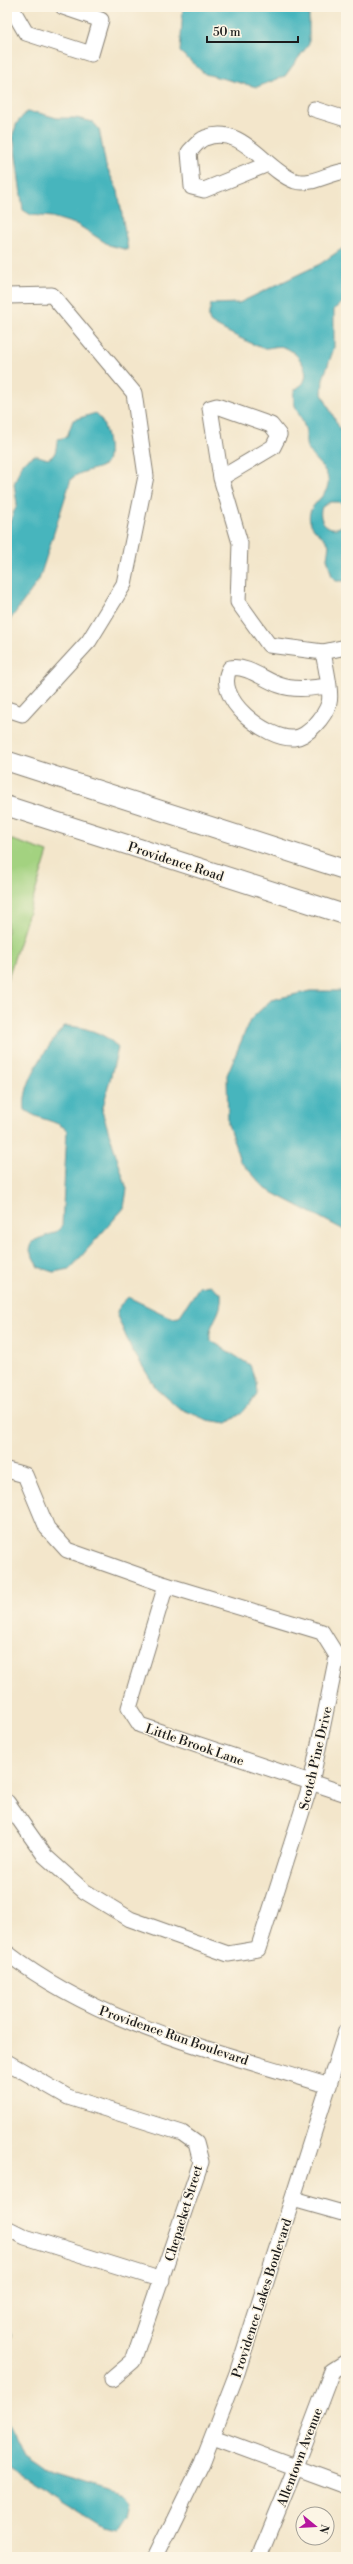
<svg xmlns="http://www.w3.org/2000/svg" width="353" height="2564" font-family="'Libre Bodoni',serif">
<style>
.green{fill:#a3d280;stroke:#60774e}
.water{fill:#46b5bd;stroke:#31686c}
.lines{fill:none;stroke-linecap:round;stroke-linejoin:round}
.minor-casing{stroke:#888174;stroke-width:17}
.major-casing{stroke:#888174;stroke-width:21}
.minor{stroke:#fff;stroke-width:15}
.major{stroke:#fff;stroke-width:19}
.labels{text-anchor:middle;stroke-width:3;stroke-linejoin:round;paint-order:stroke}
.street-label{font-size:13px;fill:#1c1c1c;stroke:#fcf5e5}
</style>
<rect width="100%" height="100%" fill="#fcf5e5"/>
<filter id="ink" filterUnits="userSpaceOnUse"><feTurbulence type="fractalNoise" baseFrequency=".025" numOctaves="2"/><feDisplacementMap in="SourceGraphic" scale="8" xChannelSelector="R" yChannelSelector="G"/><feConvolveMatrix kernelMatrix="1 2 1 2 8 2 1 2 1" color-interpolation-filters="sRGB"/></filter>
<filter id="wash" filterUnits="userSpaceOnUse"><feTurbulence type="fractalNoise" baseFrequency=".012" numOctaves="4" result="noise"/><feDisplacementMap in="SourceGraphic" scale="16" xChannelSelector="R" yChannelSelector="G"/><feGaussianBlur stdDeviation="0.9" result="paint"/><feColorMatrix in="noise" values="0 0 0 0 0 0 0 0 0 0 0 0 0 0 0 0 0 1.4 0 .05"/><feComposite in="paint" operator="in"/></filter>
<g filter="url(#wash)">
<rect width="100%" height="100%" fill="#f3e6cb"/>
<polygon class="green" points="7,838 48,852 7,981"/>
<g class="water">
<polygon points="183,7 309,7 309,44 285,76 257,87 205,74 180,52"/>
<polygon points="26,112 39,113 57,118 76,118 93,122 99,129 106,166 118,191 128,250 109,245 78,225 52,217 31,215 23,210 13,134 17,123"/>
<path d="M346,246V300L334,309V348L323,379L322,394L346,441V509L339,502H330L322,507C315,524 336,537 346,521V581H336L332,577L327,558L329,545C325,536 315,533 311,524C302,504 332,498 328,478C325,466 315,462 309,451C303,443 308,436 305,428C301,415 291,406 294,391C296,388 301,386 303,383C312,371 296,350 283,347C277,345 269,349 262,348C256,346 212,325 210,322C207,316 210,310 211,304L239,303L320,264Z"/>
<path d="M96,413C106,421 111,450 107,462C102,471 83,468 71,479L39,580L7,624V529L17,504L14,484L22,463L35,455L48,459C58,454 55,448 58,439L67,437L73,420Z"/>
<polygon points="310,991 346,991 346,1231 266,1189 240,1161 228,1124 227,1075 250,1020 271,1000"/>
<path d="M64,1026C82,1026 107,1033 118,1048L102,1111L127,1189L124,1208L70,1269L53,1272L38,1267L30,1251L32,1242C41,1236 56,1235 62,1226L67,1130C55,1119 40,1121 25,1110C21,1082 48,1047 64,1026Z"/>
<path d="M210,1285L221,1293C224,1315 207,1323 210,1340L250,1365L256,1382L257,1395L242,1413L227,1423L207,1420L179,1408L156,1388L131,1348L117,1316L120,1305L128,1297L172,1318L179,1317L199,1287Z"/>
<polygon points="7,2327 12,2335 7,2360"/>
<polygon points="7,2422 24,2456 43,2469 124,2494 130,2502 127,2515 117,2530 103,2527 7,2467"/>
</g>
</g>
<g filter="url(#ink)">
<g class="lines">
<g class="minor-casing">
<g id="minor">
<polyline points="11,7 26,33 91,54 101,20 63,7"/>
<polyline points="314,109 346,119"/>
<path d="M268,164L204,190L192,187L189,152C193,148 199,140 205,138C242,123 265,170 295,181C311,186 330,172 346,171"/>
<polyline points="7,296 52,295 134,393 146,476 124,584 89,641 22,714 7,709"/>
<polyline points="221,478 273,447 279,435 271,425 217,406 210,408 221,478 240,543 238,602 269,645 323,652 346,647"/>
<path d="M323,652C325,664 332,693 329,703C325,716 308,737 294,738C267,740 212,698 230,668C247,665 263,679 279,685C295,691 311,688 328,686"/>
<polyline points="7,1470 25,1475 47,1528 67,1550 166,1585 322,1632 337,1656 311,1783 258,1949 228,1954 130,1919 84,1891 45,1856 7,1802"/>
<polyline points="166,1585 129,1708 140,1725 346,1794"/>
<path d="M7,1953C101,2026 218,2051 329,2086"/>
<polyline points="7,2062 68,2097 182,2133 196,2143 201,2162 133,2361 112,2379"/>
<polyline points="293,2199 346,2214"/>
<polyline points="7,2228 25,2237 162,2280"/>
<polyline points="213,2437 346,2486"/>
<polyline points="156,2557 202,2463 237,2373 346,2031"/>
<polyline points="259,2557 295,2469 332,2371 346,2362"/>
</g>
</g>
<g class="major-casing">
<g id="major">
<polyline points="7,761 346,870"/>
<polyline points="7,806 346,915"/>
</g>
</g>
<use href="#minor" class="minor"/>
<use href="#major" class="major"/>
</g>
</g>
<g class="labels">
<g class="street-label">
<text transform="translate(176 861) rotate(18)" y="5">Providence Road</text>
<text transform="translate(195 1744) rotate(19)" y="5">Little Brook Lane</text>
<text transform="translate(315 1758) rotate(-77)" y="5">Scotch Pine Drive</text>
<text transform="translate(174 2035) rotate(19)" y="5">Providence Run Boulevard</text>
<text transform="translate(183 2213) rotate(-73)" y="5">Chepacket Street</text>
<text transform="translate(261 2298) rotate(-72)" y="5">Providence Lakes Boulevard</text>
<text transform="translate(299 2457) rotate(-69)" y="5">Allentown Avenue</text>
</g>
</g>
<rect width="353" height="2564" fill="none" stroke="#fcf5e5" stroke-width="24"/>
<g transform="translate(315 2526) rotate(108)"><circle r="19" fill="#fcf5e5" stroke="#a29e95"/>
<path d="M0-3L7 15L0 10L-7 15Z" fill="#b5179e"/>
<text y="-6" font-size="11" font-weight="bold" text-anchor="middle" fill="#1c1c1c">N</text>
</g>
<path d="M207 36v6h91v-6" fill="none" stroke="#1c1c1c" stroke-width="2"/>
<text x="213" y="36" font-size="12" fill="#1c1c1c" stroke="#fcf5e5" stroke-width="3" paint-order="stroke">50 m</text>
</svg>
